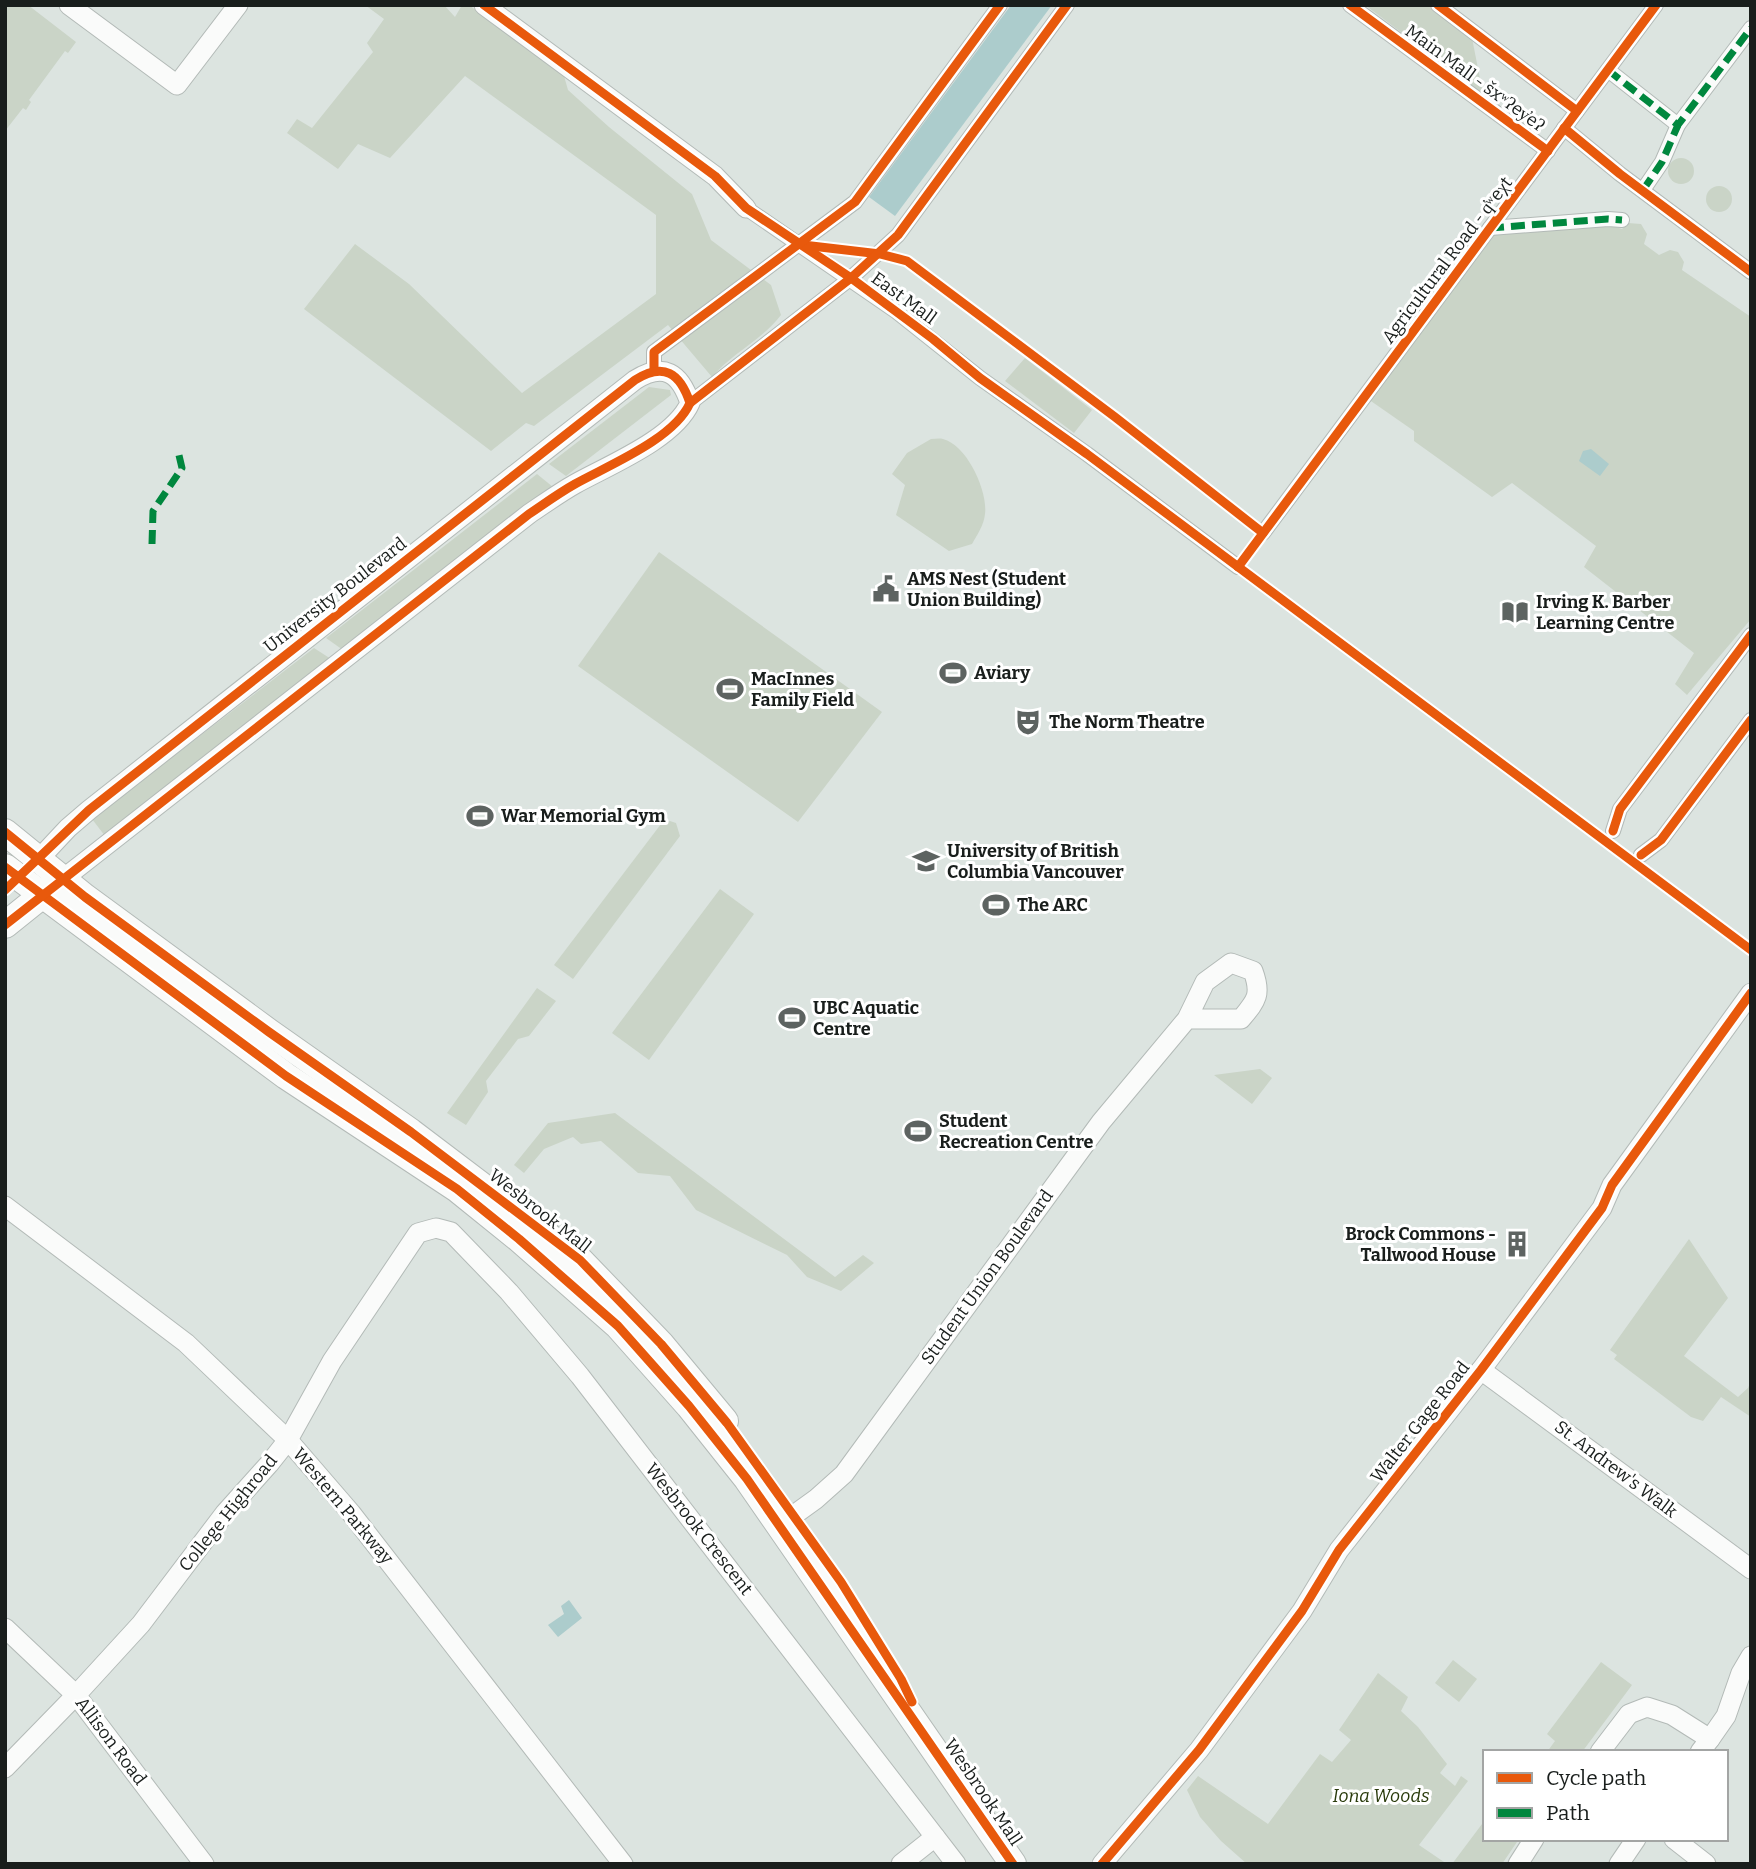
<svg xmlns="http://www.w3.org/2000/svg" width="1756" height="1869" font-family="Bitter,serif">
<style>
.green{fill:#cad4c7}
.water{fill:#accccc}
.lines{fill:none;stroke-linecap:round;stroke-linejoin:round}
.pedestrian-casing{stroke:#b3bab7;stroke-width:16}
.minor-casing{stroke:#b3bab7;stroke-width:21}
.secondary-casing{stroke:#b3bab7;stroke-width:28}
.pedestrian{stroke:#fafbfa;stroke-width:14}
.minor{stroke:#fafbfa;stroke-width:19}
.secondary{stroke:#fafbfa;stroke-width:26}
.quiet{stroke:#00873e;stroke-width:7;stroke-dasharray:14 7;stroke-linecap:butt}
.cycleway-casing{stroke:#fff;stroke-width:13}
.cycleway{stroke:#e8590c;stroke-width:9}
.labels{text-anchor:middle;stroke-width:6;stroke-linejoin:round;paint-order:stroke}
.street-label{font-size:18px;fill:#191e1c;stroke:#fff}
.poi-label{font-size:18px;font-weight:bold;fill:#191e1c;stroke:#fff;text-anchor:start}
.park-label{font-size:18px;font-style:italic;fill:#283a0a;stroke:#fff}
</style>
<rect width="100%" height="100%" fill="#dce4e0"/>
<g class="green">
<polygon points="5,5 28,5 76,42 68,53 65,51 29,100 31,102 26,110 23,108 5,131"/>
<path d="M365,5H444L455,17L462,5H469L564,76L568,90L609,127L692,194L711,240L771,285L781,315C762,340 732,353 712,377L668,325L534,426L526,423L491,451L304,309L355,244L409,284L522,393L656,294V215L465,76L390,158L358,144L338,169L287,133L297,119L312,128L373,52L367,43L384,19Z"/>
<polygon points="1365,5 1427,5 1472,38 1483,94"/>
<circle cx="1681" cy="171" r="13"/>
<circle cx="1719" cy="199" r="13"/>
<polygon points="1601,222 1622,229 1628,223 1641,224 1647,234 1644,244 1659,255 1670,250 1678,252 1684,262 1682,270 1751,317 1751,619 1687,695 1675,684 1694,653 1584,567 1596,546 1512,483 1492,497 1414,441 1414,431 1368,399 1493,233"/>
<polygon points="1025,358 1092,410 1074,433 1005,381"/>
<polygon points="649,387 670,390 671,395 566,476 549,464"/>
<path d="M931,439C935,439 939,438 943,439C967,445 988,491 985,514C984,525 977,535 972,544L949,551L896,515L905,485L892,474L907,453Z"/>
<polygon points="537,474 553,487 343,650 326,638"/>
<polygon points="659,552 882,712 798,822 578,666"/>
<polygon points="314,648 331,659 105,836 92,819"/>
<polygon points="670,821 676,823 680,836 573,979 554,965 661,824"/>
<polygon points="720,889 754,914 649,1060 612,1033"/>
<polygon points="537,988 556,1001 529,1036 518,1039 486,1081 488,1092 466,1125 447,1113"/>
<polygon points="1260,1069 1272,1078 1252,1104 1214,1075"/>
<polygon points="615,1113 835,1277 863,1255 874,1263 841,1291 807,1277 787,1255 696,1210 670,1176 638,1173 601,1141 581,1144 573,1137 544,1149 524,1173 514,1165 548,1123"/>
<polygon points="1689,1239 1728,1298 1684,1356 1738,1397 1748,1388 1751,1381 1751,1417 1721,1397 1703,1421 1691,1417 1614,1359 1617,1355 1610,1350"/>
<polygon points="1453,1660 1477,1679 1459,1702 1435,1683"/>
<polygon points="1601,1662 1632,1685 1582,1752 1547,1752 1555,1741 1547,1734"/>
<polygon points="1378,1673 1408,1697 1401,1711 1418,1727 1447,1764 1440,1773 1455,1786 1461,1776 1468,1781 1419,1845 1447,1864 1247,1864 1221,1841 1200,1817 1187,1790 1198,1776 1268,1824 1320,1754 1332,1762 1351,1740 1339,1730"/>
<polygon points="1485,1820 1485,1839 1519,1839 1502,1864 1452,1864"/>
</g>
<g class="water">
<polygon points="1011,5 1052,5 895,216 869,197"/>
<polygon points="1591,449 1609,464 1600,476 1579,461 1583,451"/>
<polygon points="569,1600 582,1618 558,1637 548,1625 564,1614 561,1606"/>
</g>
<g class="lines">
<g class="pedestrian-casing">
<g id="pedestrian">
<polyline points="1350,5 1548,151"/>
<polyline points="1438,5 1577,111"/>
<polyline points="1608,70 1678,125 1751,28"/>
<polyline points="1564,128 1620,174 1751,272"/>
<polyline points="1643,190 1662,162 1678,125"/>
<polyline points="746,208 897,312 980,378 1087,454 1238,567"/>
<polyline points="1490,228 1608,219 1622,220"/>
<polyline points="654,371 654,352 855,202 1000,5"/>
<polyline points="690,403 851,278 898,235 1067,5"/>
<polyline points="1263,533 1656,5"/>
<polyline points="1613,831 1620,809 1751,635"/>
<polyline points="1641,855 1661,840 1751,720"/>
</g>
</g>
<g class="minor-casing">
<g id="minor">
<polyline points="69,5 177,85 238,5"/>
<polyline points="484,5 715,176 746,208"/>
<path d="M39,859L68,828L89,810L635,380C664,362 680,373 690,403C674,439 609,465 575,484C559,493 544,504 529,514L63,879"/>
<polyline points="5,1206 186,1343 288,1440 351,1513 623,1864"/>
<polyline points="1481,1370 1751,1569"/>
<path d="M780,1525L816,1499L844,1474L1101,1122L1187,1019L1205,982L1231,963L1253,971C1262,995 1256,1001 1241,1019H1187"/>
<polyline points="5,1628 76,1695 204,1864"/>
<polyline points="1710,1739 1726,1716 1741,1673 1751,1656"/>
<polyline points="1600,1752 1629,1714 1647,1707 1672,1715 1710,1739 1700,1752"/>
<polyline points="5,1768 76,1695 141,1624 225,1513 269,1464 288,1440 332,1361 418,1233 436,1228 451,1232 509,1292 580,1376 956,1864"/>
<polyline points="1674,1839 1706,1864"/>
<polyline points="901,1864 935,1837"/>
<polyline points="1102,1864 1199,1750 1302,1611 1339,1550 1481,1370 1602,1208 1612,1185 1751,993"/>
<polyline points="1518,1864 1534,1839"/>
<polyline points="1619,1864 1636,1839"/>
</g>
</g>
<g class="secondary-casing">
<g id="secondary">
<polyline points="5,832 85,897 269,1032 411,1132 580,1260 661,1344 725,1421"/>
<polyline points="5,867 286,1076 457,1189 519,1239 618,1326 689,1406 747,1479 1013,1864"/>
<polyline points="5,925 56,884"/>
</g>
</g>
<use href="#pedestrian" class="pedestrian"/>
<use href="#minor" class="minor"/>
<use href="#secondary" class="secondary"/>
<g class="quiet">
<polyline points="1608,70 1678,125 1751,28"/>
<polyline points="1643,190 1662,162 1678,125"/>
<polyline points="1490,228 1608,219 1622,220"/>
<polyline points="152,544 153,511 182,468 178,451"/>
</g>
<g class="cycleway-casing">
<g id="cycleway">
<polyline points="484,5 715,176 746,208 851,278 933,339 980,378 1087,454 1751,950"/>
<polyline points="1350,5 1548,151"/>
<polyline points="1438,5 1577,111"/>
<polyline points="1564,128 1620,174 1751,272"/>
<polyline points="803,245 880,254 907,261 1115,417 1263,533"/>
<polyline points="654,371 654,352 855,202 1000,5"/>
<polyline points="690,403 851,278 898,235 1067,5"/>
<polyline points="1238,567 1656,5"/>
<polyline points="1613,831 1620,809 1751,635"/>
<polyline points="5,832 85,897 269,1032 411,1132 580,1260 661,1344 727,1423 841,1582 901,1679 912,1702"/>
<polyline points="1641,855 1661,840 1751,720"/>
<polyline points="5,867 286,1076 457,1189 519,1239 618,1326 689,1406 747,1479 1013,1864"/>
<path d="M5,890L89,810L635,380C664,362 680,373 690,403C674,439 609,465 575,484C559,493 544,504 529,514L5,925"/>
<polyline points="1102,1864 1199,1750 1302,1611 1339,1550 1481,1370 1602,1208 1612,1185 1751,993"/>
</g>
</g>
<use href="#cycleway" class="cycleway"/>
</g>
<defs>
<g id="civic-bare" transform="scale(2.1)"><path d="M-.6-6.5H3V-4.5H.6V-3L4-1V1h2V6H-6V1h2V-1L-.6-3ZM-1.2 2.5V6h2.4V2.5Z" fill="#5d6361" stroke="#fff" stroke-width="2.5" paint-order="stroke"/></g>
<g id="library-bare" transform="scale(2.1)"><path d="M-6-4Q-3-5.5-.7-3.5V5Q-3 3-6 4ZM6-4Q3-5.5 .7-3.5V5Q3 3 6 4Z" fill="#5d6361" stroke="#fff" stroke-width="2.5" paint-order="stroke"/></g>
<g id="stadium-bare" transform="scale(2.1)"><path d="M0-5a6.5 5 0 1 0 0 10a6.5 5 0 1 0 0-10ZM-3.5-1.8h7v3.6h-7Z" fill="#5d6361" stroke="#fff" stroke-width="2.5" paint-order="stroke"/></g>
<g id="theatre-bare" transform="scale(2.1)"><path d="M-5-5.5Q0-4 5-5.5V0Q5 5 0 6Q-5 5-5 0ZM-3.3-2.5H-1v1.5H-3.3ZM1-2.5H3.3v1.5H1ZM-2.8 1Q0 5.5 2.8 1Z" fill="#5d6361" stroke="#fff" stroke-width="2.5" paint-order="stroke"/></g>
<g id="university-bare" transform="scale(2.1)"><path d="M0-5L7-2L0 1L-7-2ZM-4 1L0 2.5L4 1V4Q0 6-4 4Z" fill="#5d6361" stroke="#fff" stroke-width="2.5" paint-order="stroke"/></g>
<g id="building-bare" transform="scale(2.1)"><path d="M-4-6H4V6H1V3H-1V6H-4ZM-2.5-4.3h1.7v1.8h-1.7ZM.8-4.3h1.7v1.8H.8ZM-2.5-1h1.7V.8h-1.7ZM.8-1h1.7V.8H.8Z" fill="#5d6361" stroke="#fff" stroke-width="2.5" paint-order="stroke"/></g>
</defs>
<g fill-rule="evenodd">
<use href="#civic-bare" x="886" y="589"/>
<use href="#library-bare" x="1515" y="612"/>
<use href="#stadium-bare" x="953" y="673"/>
<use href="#stadium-bare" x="730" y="689"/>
<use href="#theatre-bare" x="1028" y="722"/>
<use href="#stadium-bare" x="480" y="816"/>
<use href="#university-bare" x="926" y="861"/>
<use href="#stadium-bare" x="996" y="905"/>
<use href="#stadium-bare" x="792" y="1018"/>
<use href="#stadium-bare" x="918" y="1131"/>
<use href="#building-bare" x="1517" y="1244"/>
</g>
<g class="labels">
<g class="street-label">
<text transform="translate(1475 78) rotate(36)" y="6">Main Mall - šxʷʔey̓eʔ</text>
<text transform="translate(1447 260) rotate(-53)" y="6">Agricultural Road - q̓ʷeχt</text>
<text transform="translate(904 298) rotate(36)" y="6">East Mall</text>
<text transform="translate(335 595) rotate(-38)" y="6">University Boulevard</text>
<text transform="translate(540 1211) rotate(38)" y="6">Wesbrook Mall</text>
<text transform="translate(987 1277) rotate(-54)" y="6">Student Union Boulevard</text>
<text transform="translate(1420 1422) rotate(-52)" y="6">Walter Gage Road</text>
<text transform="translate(1616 1469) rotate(37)" y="6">St. Andrew's Walk</text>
<text transform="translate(343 1506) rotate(50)" y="6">Western Parkway</text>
<text transform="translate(228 1513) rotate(-51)" y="6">College Highroad</text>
<text transform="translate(699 1529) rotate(52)" y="6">Wesbrook Crescent</text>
<text transform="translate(111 1741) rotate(53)" y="6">Allison Road</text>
<text transform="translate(983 1792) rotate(56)" y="6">Wesbrook Mall</text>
</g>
<g class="poi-label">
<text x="907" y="585">AMS Nest (Student<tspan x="907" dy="21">Union Building)</tspan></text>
<text x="1536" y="608">Irving K. Barber<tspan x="1536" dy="21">Learning Centre</tspan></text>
<text x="974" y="679">Aviary</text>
<text x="751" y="685">MacInnes<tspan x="751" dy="21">Family Field</tspan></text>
<text x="1049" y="728">The Norm Theatre</text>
<text x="501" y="822">War Memorial Gym</text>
<text x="947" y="857">University of British<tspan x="947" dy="21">Columbia Vancouver</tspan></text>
<text x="1017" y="911">The ARC</text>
<text x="813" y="1014">UBC Aquatic<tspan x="813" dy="21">Centre</tspan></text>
<text x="939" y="1127">Student<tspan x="939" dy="21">Recreation Centre</tspan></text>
<text x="1496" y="1240" text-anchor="end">Brock Commons -<tspan x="1496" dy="21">Tallwood House</tspan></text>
</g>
<g class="park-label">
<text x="1381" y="1802">Iona Woods</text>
</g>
</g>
<rect width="1756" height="1869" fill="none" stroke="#191e1c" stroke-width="14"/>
<rect x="1483" y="1750" width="245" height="91" fill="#ffffff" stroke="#a3a5a4" stroke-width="2"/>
<rect x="1497" y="1773" width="35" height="10" fill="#e8590c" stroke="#a3a5a4" stroke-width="2"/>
<text x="1546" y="1785" font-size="21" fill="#191e1c">Cycle path</text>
<rect x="1497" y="1808" width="35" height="10" fill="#00873e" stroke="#a3a5a4" stroke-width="2"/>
<text x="1546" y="1820" font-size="21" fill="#191e1c">Path</text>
</svg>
